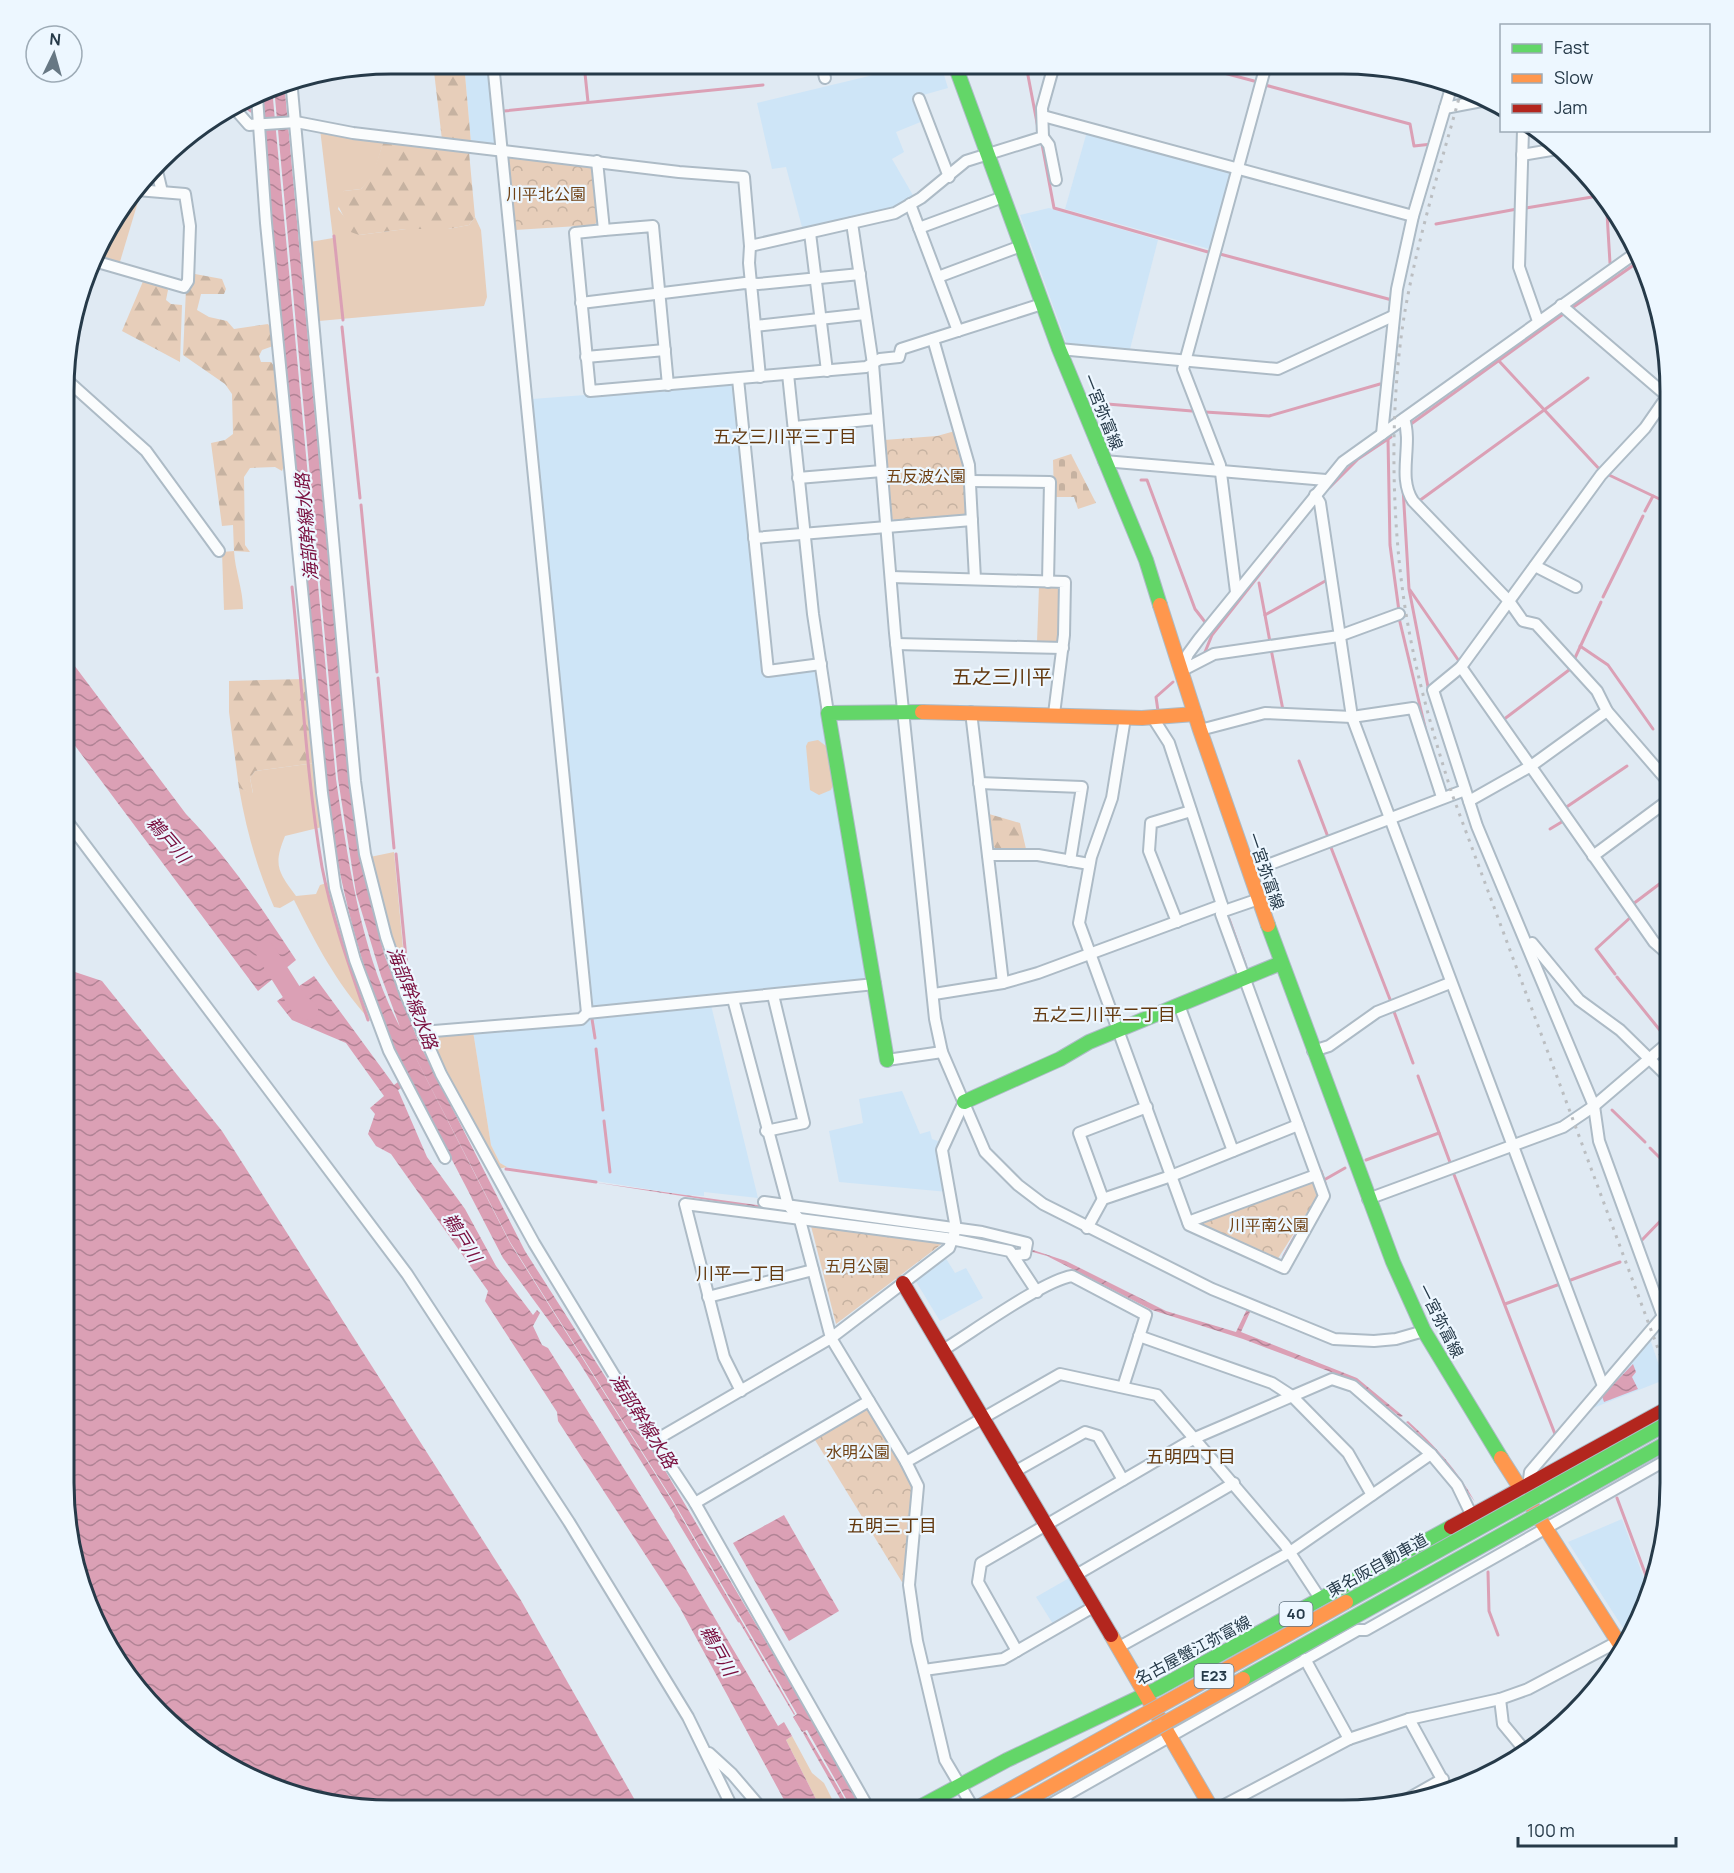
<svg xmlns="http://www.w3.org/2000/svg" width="1734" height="1873" font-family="Manrope,'Noto Sans JP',sans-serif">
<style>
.built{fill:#cee5f7}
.green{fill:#e7ceba}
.forest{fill:url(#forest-firs)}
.cemetery{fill:url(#cemetery-stones)}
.park{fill:url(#park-crowns)}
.water{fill:url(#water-waves)}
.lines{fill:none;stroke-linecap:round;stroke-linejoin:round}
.stream{stroke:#dba0b5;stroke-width:3}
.river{stroke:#dba0b5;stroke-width:20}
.street-casing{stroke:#adbbc6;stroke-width:14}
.fast-casing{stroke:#adbbc6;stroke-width:16}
.slow-casing{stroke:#adbbc6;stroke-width:16}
.jam-casing{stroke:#adbbc6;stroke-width:16}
.street{stroke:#fafcfd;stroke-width:10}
.fast{stroke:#63d668;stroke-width:14}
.slow{stroke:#ff974d;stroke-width:14}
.jam{stroke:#b3261e;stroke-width:14}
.rail{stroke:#bbbec1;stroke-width:3;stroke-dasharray:3 6;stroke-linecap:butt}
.fast-bridge-casing{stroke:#adbbc6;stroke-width:16;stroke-linecap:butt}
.slow-bridge-casing{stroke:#adbbc6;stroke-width:16;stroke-linecap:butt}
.fast-bridge{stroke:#63d668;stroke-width:14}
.slow-bridge{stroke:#ff974d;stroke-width:14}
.labels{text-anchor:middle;stroke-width:4.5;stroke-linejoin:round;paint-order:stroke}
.shield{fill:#edf7ff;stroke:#627380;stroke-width:1.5}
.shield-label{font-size:15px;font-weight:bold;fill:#263a49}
.park-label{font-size:16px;fill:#704215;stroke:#edf7ff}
.street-label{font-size:16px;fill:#263a49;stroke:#edf7ff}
.neighbourhood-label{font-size:18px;fill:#63390f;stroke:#edf7ff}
.water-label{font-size:18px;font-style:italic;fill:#790e3e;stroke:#edf7ff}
.quarter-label{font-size:20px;fill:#63390f;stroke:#edf7ff}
.rim{fill:none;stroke:#263a49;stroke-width:3}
</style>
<defs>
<pattern id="forest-firs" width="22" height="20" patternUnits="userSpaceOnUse" patternTransform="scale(1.5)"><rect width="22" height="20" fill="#e7ceba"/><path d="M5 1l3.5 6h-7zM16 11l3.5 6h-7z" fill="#c6b2a1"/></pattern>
<pattern id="cemetery-stones" width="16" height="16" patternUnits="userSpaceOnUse" patternTransform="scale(1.5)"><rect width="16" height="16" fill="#e7ceba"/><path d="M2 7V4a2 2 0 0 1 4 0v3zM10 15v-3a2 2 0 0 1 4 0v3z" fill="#c6b2a1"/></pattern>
<pattern id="park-crowns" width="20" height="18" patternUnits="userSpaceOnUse" patternTransform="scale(1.5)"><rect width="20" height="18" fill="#e7ceba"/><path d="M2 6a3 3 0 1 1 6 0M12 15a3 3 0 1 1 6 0" fill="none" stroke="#c6b2a1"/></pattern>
<pattern id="water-waves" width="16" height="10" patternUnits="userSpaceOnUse" patternTransform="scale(1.5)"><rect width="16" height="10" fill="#dba0b5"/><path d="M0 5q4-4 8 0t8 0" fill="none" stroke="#b18395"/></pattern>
</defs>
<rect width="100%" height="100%" fill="#e0eaf3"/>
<g class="built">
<polygon points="464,63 490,63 499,141 495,145 471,143"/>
<polygon points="919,64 941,65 948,88 916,97 923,121 896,132 904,152 892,159 914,197 894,210 803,231 786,167 772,169 757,103"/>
<polygon points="1088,128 1232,169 1213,250 1065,209"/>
<polygon points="1049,208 1158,240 1129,353 1068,347 1020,215"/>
<polygon points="731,384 735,388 764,672 815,670 868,975 862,981 593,1008 532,399"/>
<polygon points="711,1005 758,1198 704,1192 704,1196 685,1195 507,1167 500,1163 491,1145 473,1031 584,1021 593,1016"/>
<polygon points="902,1091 920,1134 930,1131 932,1139 941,1142 948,1192 839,1182 829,1131 863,1123 859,1099"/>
<polygon points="945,1257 955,1273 966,1268 983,1298 940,1321 915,1280"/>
<polygon points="1649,1336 1664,1380 1588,1410"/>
<polygon points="1622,1519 1649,1592 1630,1639 1568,1542"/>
<polygon points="1071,1577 1086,1605 1053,1624 1036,1597"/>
</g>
<g class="green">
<polygon points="320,129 384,140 373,176 361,189 344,191 338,209 359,235 406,229 448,229 469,225 475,217 481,230 487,297 484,306 319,321 310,242 333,238"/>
<polygon points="134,194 140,195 119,265 95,258 107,227"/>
<path d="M234,551C235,571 243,589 243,609L224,610L222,552Z"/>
<polygon points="1039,586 1057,587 1060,591 1059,638 1056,643 1037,642"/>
<polygon points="818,740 826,746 833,785 831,790 819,795 810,790 806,746 808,742"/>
<path d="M315,763L322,827L285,836C273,865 278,872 296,896L316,894L320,885L330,882L373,1023C339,988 316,944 294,900L280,908L274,907C257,869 246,829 239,788L253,793L250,778L255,771Z"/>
<path d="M394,852L404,959L428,1021L424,1024C400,970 384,914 370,857Z"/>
<polygon points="473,1031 491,1145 500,1163 507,1167 498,1169 484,1147 432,1042 432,1035"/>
<polygon points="792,1736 812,1773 824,1783 837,1809 821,1809 786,1740"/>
</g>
<g class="forest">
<polygon points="433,63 464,63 471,143 442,140"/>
<path d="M384,140L469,152L475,217L469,225L448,229H406L359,235L348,231C347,218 339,211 336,199L344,191L361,189L372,176Z"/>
<polygon points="195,274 222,279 226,289 224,294 201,294 197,310 209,317 227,321 234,329 268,324 272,330 273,346 262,350 259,356 261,362 271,362 274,366 285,463 282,471 275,467 250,468 244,477 245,545 250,552 234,551 233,525 222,526 211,443 225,440 233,434 232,394 225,384 183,355 186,289 191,276"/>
<polygon points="144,279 163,282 168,290 166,300 171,304 182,305 180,362 122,331"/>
<polygon points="305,679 309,685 315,763 255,771 250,778 253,794 239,788 229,712 229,681"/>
<polygon points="989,814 1020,823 1026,849 996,849 993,846"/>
</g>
<polygon class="cemetery" points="1071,454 1096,503 1078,509 1074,497 1054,497 1053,460"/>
<g class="park">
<polygon points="508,155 589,164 593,168 598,221 594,225 515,230"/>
<polygon points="955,431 965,467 967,513 964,516 894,520 889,516 884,440 937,436"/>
<polygon points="1310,1180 1314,1182 1319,1194 1277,1260 1202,1225 1202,1221"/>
<polygon points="811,1226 943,1243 836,1324"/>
<polygon points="864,1409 868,1409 913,1486 906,1582 902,1582 815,1440"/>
</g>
<g class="water">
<path d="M284,81L345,739L359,849L384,954L419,1043L525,1251L663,1467L833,1755L861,1809H852L807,1730L802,1732L793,1717L797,1714L672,1499L510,1242L402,1031L510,1243L671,1499L795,1714L794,1715L707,1567L579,1362L503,1258L411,1081L403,1076L406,1073C363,983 340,890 326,792L260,95L272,88L336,779C348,861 361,953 400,1027L381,976L356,893L338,779L274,87Z"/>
<path d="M68,657L186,814C228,857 263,910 296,960L258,991L67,735Z"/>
<polygon points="66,969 102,981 222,1131 519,1597 640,1809 370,1809 306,1799 227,1766 174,1728 118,1665 80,1587 64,1503"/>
<polygon points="314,976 394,1085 398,1082 403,1087 398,1090 427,1157 465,1209 496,1266 533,1315 537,1310 540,1313 533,1326 542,1345 548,1348 672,1545 778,1726 784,1722 792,1736 786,1740 821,1809 789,1809 680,1608 558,1421 557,1412 485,1301 488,1291 391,1154 376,1146 368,1134 375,1114 370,1108 384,1096 346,1043 292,1020 277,1001"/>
<polygon points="592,1182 779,1208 778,1211"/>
<polygon points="1030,1249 1066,1261 1166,1311 1236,1332 1247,1309 1251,1310 1241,1332 1357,1378 1403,1416 1400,1417 1355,1381 1243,1339 1152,1310 1047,1256 1029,1251"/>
<polygon points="1633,1364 1636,1372 1632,1377 1638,1389 1604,1402 1602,1396"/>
<path d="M1408,1421C1435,1446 1457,1469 1475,1502L1441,1455L1406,1422Z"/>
<polygon points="784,1515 839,1611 789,1641 733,1543"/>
<path d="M805,1731C820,1758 836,1782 850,1809H846L803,1733Z"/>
</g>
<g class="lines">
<g class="stream">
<polyline points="584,64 588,102"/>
<polyline points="1026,65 1038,128"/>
<polyline points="1194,65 1254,81"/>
<polyline points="1265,85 1410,124 1414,146 1432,144"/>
<polyline points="243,105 251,111"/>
<polyline points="504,111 763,85"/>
<polyline points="1042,144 1054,208 1208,252"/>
<polyline points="1606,197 1610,263"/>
<polyline points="1526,208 1604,195"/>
<polyline points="1436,224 1517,209"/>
<polyline points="334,236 343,320"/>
<polyline points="1220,254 1392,300"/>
<polyline points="1572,308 1641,260"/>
<polyline points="342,327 360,498"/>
<polyline points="1499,361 1602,472"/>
<polyline points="1095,403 1192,411"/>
<polyline points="1205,412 1269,416 1380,384"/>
<polyline points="1411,424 1562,315"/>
<polyline points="1388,439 1390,545 1399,611"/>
<polyline points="1609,475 1670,504"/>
<polyline points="1141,480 1147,480 1195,609 1205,622"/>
<polyline points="1330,487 1358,459 1391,437"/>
<polyline points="1403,488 1409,589 1429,692"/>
<polyline points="1419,501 1588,378"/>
<polyline points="361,505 377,672"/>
<polyline points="1645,511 1653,496"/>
<polyline points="1259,583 1270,642"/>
<path d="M292,587C302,680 306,775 322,867C332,919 351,971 368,1020"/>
<polyline points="1410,590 1461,664"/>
<polyline points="1603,597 1643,516"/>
<polyline points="1265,615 1327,580"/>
<polyline points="1399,618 1425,727"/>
<polyline points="1580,646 1608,665 1653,729"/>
<polyline points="1271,649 1283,710"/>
<polyline points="1205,652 1212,635 1296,528"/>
<polyline points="1574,660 1601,602"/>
<polyline points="378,678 394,848"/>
<polyline points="1158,711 1156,697 1173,682"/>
<polyline points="1503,720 1569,670"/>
<polyline points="1299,761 1328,837"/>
<polyline points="1565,808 1627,766"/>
<polyline points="1550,829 1565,820"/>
<polyline points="1330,845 1391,1002"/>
<polyline points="396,854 407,969"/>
<polyline points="1633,904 1670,876"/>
<polyline points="1229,919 1245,964"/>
<polyline points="1615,974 1596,949 1632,916"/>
<polyline points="1617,977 1667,1039"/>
<polyline points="1393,1009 1413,1063"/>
<polyline points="592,1019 595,1038"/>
<polyline points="596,1049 603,1110"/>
<polyline points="1418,1076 1451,1165"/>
<polyline points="1612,1110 1645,1142"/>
<polyline points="604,1121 610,1172"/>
<polyline points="1650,1148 1670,1168"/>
<polyline points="1366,1160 1439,1133"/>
<polyline points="506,1169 596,1182"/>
<polyline points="1321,1171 1325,1183"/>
<polyline points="1453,1172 1555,1434"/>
<polyline points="1324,1180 1345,1168"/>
<polyline points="1641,1241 1670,1211"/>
<polyline points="1284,1256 1303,1222"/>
<polyline points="1568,1281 1620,1262"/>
<polyline points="1505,1304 1560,1284"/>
<polyline points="1617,1498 1651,1589"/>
<polyline points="676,1516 739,1621"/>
<polyline points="1488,1572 1489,1611 1498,1635"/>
</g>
<polyline class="river" points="266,952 299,1004 308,1010"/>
<g class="street-casing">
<g id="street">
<polyline points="493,63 587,1013"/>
<polyline points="822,64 825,78"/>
<polyline points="291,79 355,781 365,854 386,937 406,995 441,1074 534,1243 654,1441 695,1503 869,1809"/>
<polyline points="257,97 266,223 322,793 335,888 355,960 389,1051 445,1158"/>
<polyline points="919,99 949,177"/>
<polyline points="1445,108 1487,100"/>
<polyline points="235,109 249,125 296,122 353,133 679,172 744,177 750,246 895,213 921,198 966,161 1043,137 1042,108 1054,65"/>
<polyline points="1043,116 1413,216"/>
<polyline points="1523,130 1519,267 1538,321"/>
<polyline points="1043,137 1049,145 1056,180"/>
<polyline points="1522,155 1563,148"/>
<polyline points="597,161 604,230 575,233 590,391 866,367 880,359 899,357 901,349 1042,304"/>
<polyline points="156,167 162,192"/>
<polyline points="910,204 958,331"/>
<polyline points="852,223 873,364 895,633 935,1019 942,1052 985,1152 1018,1185 1043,1204 1212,1289 1334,1339 1374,1341 1396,1339 1424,1331"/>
<polyline points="919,228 1003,197"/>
<polyline points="604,230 653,226 668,385"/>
<polyline points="810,233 827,371"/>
<polyline points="750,246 749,263 760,377"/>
<polyline points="94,261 184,287 188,281 190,226 185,194 137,190"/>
<polyline points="938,277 1021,246"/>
<polyline points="581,303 745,283 758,284 860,274"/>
<polyline points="1561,305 1667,396"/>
<polyline points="755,326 865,314"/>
<polyline points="933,339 969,465 975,579"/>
<polyline points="1059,349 1278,369 1393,316"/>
<polyline points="586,357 665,350"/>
<polyline points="788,374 813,614 828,713"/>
<polyline points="738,379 768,671 821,664"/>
<polyline points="69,382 146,451 219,551"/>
<polyline points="1670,392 1645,428 1601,475 1461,667 1433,690 1477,826 1594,1106 1599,1141 1670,1336"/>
<path d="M1404,419C1413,445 1397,477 1413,501L1509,601L1523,621L1536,624L1597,691L1607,711L1670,784"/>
<polyline points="794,427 877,419"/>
<polyline points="1382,434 1397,289 1413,216 1451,88"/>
<polyline points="1104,461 1326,480"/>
<polyline points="798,478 882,471"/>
<polyline points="970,481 1050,482 1048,582"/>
<polyline points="1315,495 1320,503 1352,717 1603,1386"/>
<polyline points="754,538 972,520"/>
<polyline points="1535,566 1576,587"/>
<polyline points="891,577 1065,582 1064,635 1054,714"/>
<polyline points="1236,592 1220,465 1183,369 1266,65"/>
<polyline points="1399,614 1339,636 1214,654 1181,671 1188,654 1199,639 1343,462 1637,252"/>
<polyline points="896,644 1063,648"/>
<polyline points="1461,667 1654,942 1670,956"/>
<polyline points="971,712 1003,983"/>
<polyline points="1125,718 1112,798 1091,857 1079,923 1189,1225 1284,1268 1324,1196 1221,914 1224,911 1169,743 1153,718"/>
<polyline points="1200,730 1265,713 1352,717 1413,708 1442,797"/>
<polyline points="979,783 1082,787 1070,861"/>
<polyline points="1469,801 1531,766 1607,711"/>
<polyline points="67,821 407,1274 569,1522 688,1717 733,1809"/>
<polyline points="988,855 1038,855 1089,864"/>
<polyline points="1593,856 1670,799"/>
<polyline points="1249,872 1465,790"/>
<polyline points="1224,911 1259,899"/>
<polyline points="1177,922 1149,851 1151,823 1191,811"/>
<polyline points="1532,943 1579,1000 1620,1030 1670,1079"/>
<polyline points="934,994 1003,983 1038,973 1222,905"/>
<polyline points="733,999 788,1205 800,1220 831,1338 906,1462"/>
<polyline points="1179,1005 1233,1151"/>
<polyline points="422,1032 581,1019 587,1013 875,984"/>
<polyline points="1313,1051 1329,1046 1377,1012 1450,983"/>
<polyline points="887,1060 942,1052"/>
<polyline points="766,1131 804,1123 773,995"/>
<polyline points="1103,1199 1079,1133 1147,1107"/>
<polyline points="1368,1199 1563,1127 1594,1106 1670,1041"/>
<polyline points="764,1202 982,1232 1027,1243 1025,1254 1015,1255"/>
<polyline points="1188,1222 1316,1175"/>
<polyline points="1087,1228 1103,1199 1171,1176 1298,1125"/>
<polyline points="708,1297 813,1270"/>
<polyline points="1139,1336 1272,1383 1292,1396 1348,1453 1372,1495"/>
<path d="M943,1350C971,1333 1044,1280 1072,1276L1146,1315L1123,1387"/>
<polyline points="741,1391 724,1357 685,1204 946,1238 1010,1251 1037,1292"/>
<polyline points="654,1441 831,1338 949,1248 956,1229 942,1150 964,1102"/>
<polyline points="1016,1471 1085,1432 1098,1436 1123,1480"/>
<polyline points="1528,1487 1530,1472 1670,1308"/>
<polyline points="695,1503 869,1401"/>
<polyline points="1076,1575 1234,1483"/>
<polyline points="1119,1647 1290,1552 1431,1454"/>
<polyline points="1017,1651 978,1582 981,1563 1195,1438 1332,1379 1353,1386 1431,1454 1457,1485 1473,1518"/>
<polyline points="1305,1659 1349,1739"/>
<polyline points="924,1670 1003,1659 1095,1606"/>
<polyline points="1500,1699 1503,1724 1527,1753"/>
<polyline points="1409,1719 1449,1792"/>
<polyline points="709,1753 732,1774 762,1809"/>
<polyline points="1402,1802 1443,1779"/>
<polyline points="974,1809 945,1760 917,1641 909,1585 918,1486 906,1462 1060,1374 1157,1395 1285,1545 1321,1600"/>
<polyline points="1042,1809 1358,1630 1366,1630 1670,1458"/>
<polyline points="1217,1809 1349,1739 1409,1719 1500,1699 1528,1689 1617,1642"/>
</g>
</g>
<g class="fast-casing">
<g id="fast">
<polyline points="955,65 1059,349 1146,560 1160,605"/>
<polyline points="1268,925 1393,1262 1424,1331 1501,1458"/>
<polyline points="887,1060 828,713 922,712"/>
<polyline points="964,1102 1060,1059 1089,1042 1281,963"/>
<polyline points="916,1809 1007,1760 1157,1689 1451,1527"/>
</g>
</g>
<g class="slow-casing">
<g id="slow">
<polyline points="1160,605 1200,730 1268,925"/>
<polyline points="922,712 1142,718 1195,714"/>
<polyline points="1501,1458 1624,1651"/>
<polyline points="1111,1635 1212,1809"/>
</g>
</g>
<g class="jam-casing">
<g id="jam">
<polyline points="903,1283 1111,1635"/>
<polyline points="1451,1527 1670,1407"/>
</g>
</g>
<use href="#street" class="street"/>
<use href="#fast" class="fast"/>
<use href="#slow" class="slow"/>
<use href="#jam" class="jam"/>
<path class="rail" d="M1461,91C1441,164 1418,237 1405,311C1388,411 1391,542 1411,641C1421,693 1436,743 1452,794L1670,1381"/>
<g class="fast-bridge-casing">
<g id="fast-bridge">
<polyline points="1346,1602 1670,1422"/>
<polyline points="1243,1679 1670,1441"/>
</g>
</g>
<g class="slow-bridge-casing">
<g id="slow-bridge">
<polyline points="975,1809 1346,1602"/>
<polyline points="1011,1809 1243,1679"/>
</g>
</g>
<use href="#fast-bridge" class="fast-bridge"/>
<use href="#slow-bridge" class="slow-bridge"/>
</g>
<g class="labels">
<g class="shield">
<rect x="1279.5" y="1602" width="33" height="24" rx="4.5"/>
<rect x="1194.5" y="1664" width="39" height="24" rx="4.5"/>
</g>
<g class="shield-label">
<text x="1296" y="1619">40</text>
<text x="1214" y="1681">E23</text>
</g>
<g class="park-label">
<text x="546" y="200">川平北公園</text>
<text x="926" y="482">五反波公園</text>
<text x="1269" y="1231">川平南公園</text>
<text x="857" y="1272">五月公園</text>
<text x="858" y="1458">水明公園</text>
</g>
<g class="street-label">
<text transform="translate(1103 412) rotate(68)" y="6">一宮弥富線</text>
<text transform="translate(1266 871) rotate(71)" y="6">一宮弥富線</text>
<text transform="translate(1441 1321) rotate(63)" y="6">一宮弥富線</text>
<text transform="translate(1377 1565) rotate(-29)" y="6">東名阪自動車道</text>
<text transform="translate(1193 1650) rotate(-28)" y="6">名古屋蟹江弥富線</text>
</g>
<g class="neighbourhood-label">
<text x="785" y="443">五之三川平三丁目</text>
<text x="1104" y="1021">五之三川平二丁目</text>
<text x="741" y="1280">川平一丁目</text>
<text x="1191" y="1463">五明四丁目</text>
<text x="892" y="1532">五明三丁目</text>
</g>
<g class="water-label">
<text transform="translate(307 527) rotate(-95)" y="6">海部幹線水路</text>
<text transform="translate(168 840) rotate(49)" y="6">鵜戸川</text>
<text transform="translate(412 998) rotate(69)" y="6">海部幹線水路</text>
<text transform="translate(462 1238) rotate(58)" y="6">鵜戸川</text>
<text transform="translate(643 1421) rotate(58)" y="6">海部幹線水路</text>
<text transform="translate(718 1651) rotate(61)" y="6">鵜戸川</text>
</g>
<g class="quarter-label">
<text x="1002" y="684">五之三川平</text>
</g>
</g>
<path d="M0 0H1734V1873H0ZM391 74H1343A317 317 0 0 1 1660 391V1483A317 317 0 0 1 1343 1800H391A317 317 0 0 1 74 1483V391A317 317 0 0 1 391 74Z" fill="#edf7ff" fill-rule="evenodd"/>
<path class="rim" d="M391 74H1343A317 317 0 0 1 1660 391V1483A317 317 0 0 1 1343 1800H391A317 317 0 0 1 74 1483V391A317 317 0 0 1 391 74Z"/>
<rect x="1500" y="24" width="210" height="108" fill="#edf7ff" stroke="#9dabb6" stroke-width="1.5"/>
<rect x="1512" y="44" width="30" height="9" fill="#63d668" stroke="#9dabb6" stroke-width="1.5"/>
<text x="1554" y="54" font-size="18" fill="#263a49">Fast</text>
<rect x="1512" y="74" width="30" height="9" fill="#ff974d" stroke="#9dabb6" stroke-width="1.5"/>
<text x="1554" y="84" font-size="18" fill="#263a49">Slow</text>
<rect x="1512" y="104" width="30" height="9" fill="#b3261e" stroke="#9dabb6" stroke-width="1.5"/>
<text x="1554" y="114" font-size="18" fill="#263a49">Jam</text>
<g transform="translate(54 54) rotate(5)"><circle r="28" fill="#edf7ff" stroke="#9dabb6" stroke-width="1.5"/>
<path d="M0-4.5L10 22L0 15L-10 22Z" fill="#677884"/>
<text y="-9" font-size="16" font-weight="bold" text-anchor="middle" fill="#263a49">N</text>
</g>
<path d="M1518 1837v9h158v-9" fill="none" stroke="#263a49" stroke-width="3"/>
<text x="1527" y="1837" font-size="18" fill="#263a49" stroke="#edf7ff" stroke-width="4.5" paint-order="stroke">100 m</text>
</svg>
